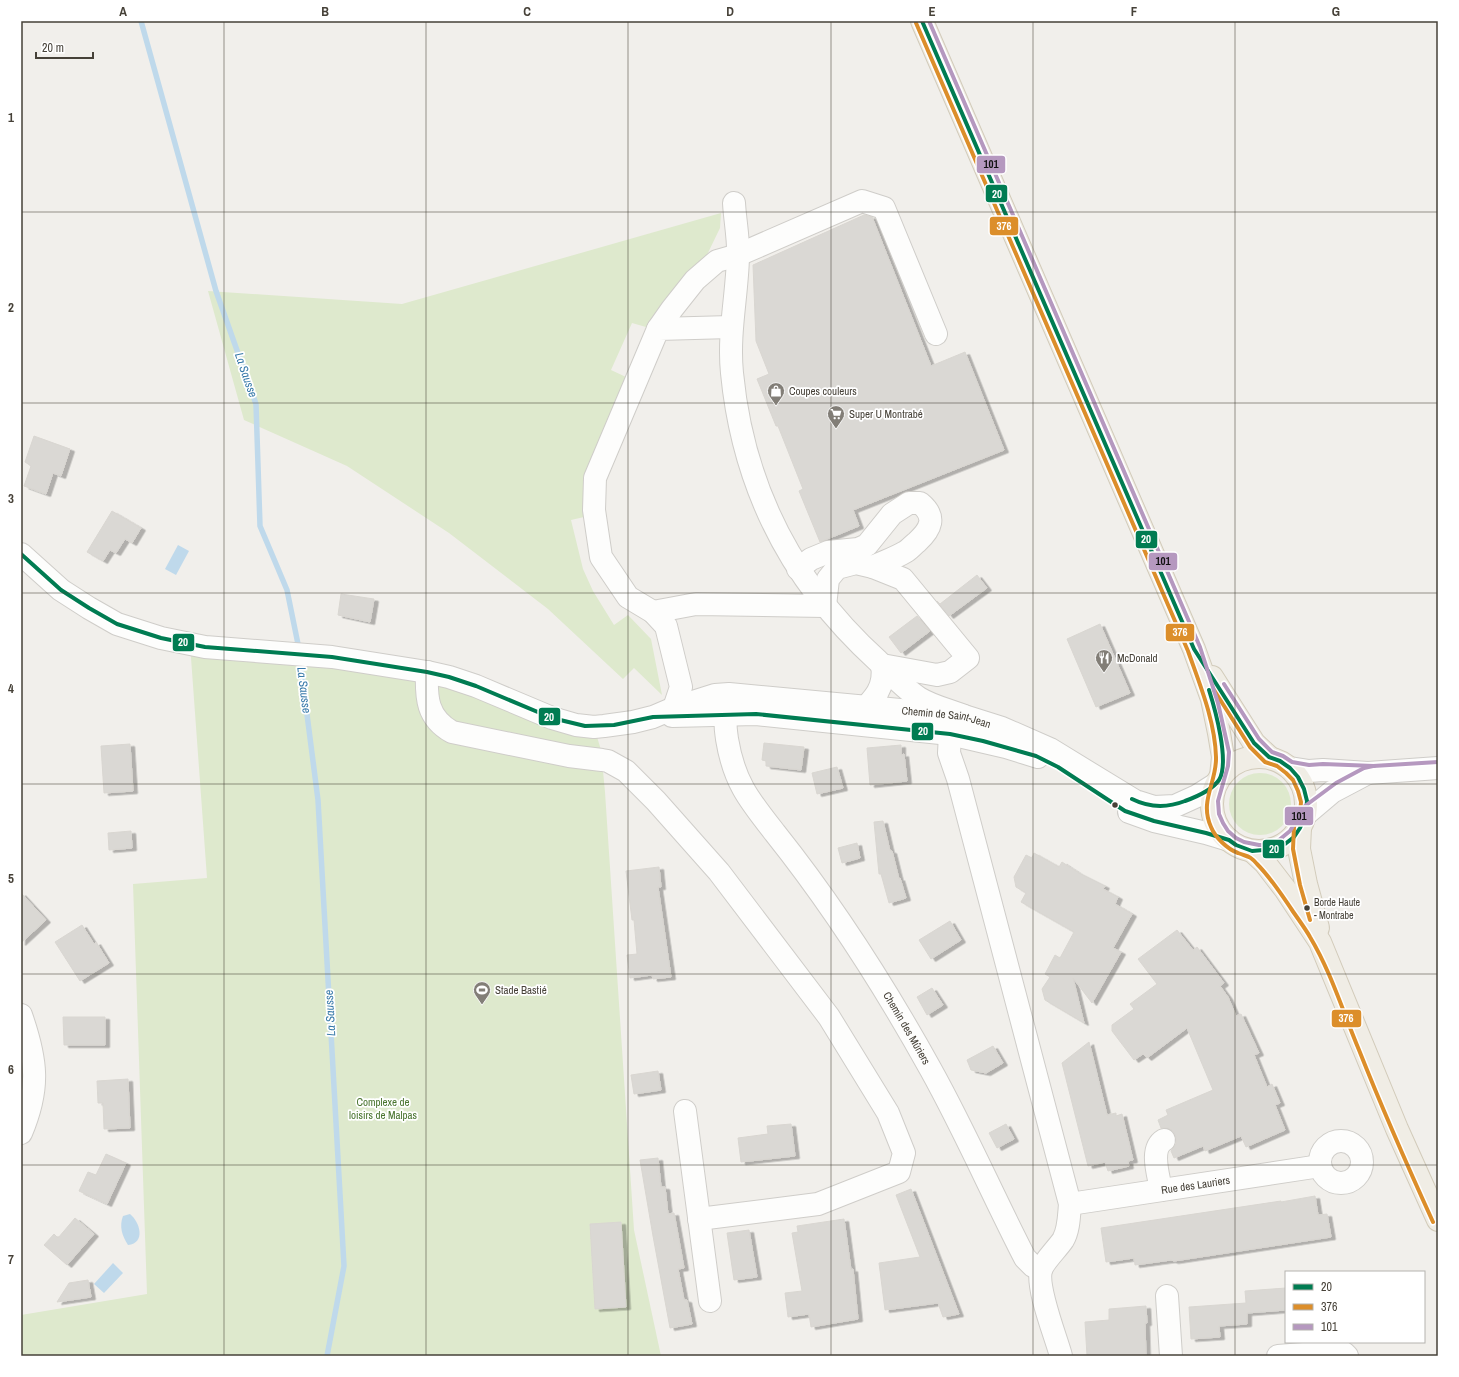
<svg xmlns="http://www.w3.org/2000/svg" width="1459" height="1377" font-family="'Archivo Narrow',sans-serif">
<style>
.green{fill:#dee9cd}
.water{fill:#bfd9eb}
.lines{fill:none;stroke-linecap:round;stroke-linejoin:round}
.stream{stroke:#bfd9eb;stroke-width:5.5}
.building{fill:#dad8d4;stroke:#d9d6d1;filter:url(#shadow)}
.minor-casing{stroke:#cfcdc9;stroke-width:24}
.major-casing{stroke:#d2cbba;stroke-width:24}
.minor{stroke:#fdfdfc;stroke-width:22}
.major{stroke:#f0ede5;stroke-width:22}
.bus-1-casing{stroke:#fff;stroke-width:7}
.bus-2-casing{stroke:#fff;stroke-width:7}
.bus-3-casing{stroke:#fff;stroke-width:7}
.bus-1{stroke:#007c52;stroke-width:4}
.bus-2{stroke:#dc8e2a;stroke-width:4}
.bus-3{stroke:#b598bf;stroke-width:4}
.grid{fill:none;stroke:#464138;stroke-width:1;stroke-opacity:0.55}
.bus-dot{fill:#464138;stroke:#fff;stroke-width:1.5}
.labels{text-anchor:middle;stroke-width:3.5;stroke-linejoin:round;paint-order:stroke}
.bus-label{font-size:10px;fill:#464138;stroke:#fff;text-anchor:start}
.poi-label{font-size:11px;fill:#464138;stroke:#fff;text-anchor:start}
.street-label{font-size:11px;fill:#464138;stroke:#fff}
.park-label{font-size:11px;fill:#49742f;stroke:#fff}
.water-label{font-size:12px;font-style:italic;fill:#397aaa;stroke:#fff}
.line-badge{stroke:#fff;stroke-width:1.5}
.badge-label{font-size:11px;text-anchor:middle;font-weight:bold;fill:#fff}
.pale-badge-label{font-size:11px;text-anchor:middle;font-weight:bold;fill:#111}
.neatline{fill:none;stroke:#464138;stroke-width:1.5}
.grid-label{font-size:13px;text-anchor:middle;font-weight:bold;fill:#464138}
</style>
<defs>
<filter id="shadow"><feDropShadow dx="4.5" dy="2.5" stdDeviation="0" flood-color="#0004"/></filter>
</defs>
<rect width="100%" height="100%" fill="#f1efeb"/>
<g class="green">
<polygon points="721,213 720,228 706,257 657,316 646,327 632,323 611,370 626,377 584,517 571,520 583,569 593,591 614,625 628,615 651,639 662,695 634,668 623,679 548,609 449,533 347,466 244,420 208,291 402,304"/>
<polygon points="190,644 386,665 594,727 601,750 605,792 634,1230 661,1356 21,1356 21,1315 147,1294 133,884 207,878"/>
<circle cx="1260" cy="804" r="31"/>
</g>
<g class="water">
<polygon points="178,545 189,551 176,575 165,569"/>
<path d="M130,1214C140,1222 146,1243 128,1245C122,1236 119,1226 123,1216Z"/>
<polygon points="113,1263 123,1273 104,1293 94,1284"/>
</g>
<g class="lines">
<g class="stream">
<polyline points="141,21 216,291 256,404 260,526 287,590 299,649"/>
<polyline points="300,660 318,800 344,1266 327,1356"/>
</g>
</g>
<g class="building">
<polygon points="864,215 872,217 931,366 965,352 1004,450 853,510 859,526 820,542 799,491 803,489 778,426 776,426 757,379 769,374 756,341 753,265"/>
<polygon points="34,436 70,449 61,476 53,473 46,494 24,486 31,466 25,462"/>
<polygon points="112,511 141,528 132,543 125,539 116,553 110,550 103,561 87,552"/>
<polygon points="977,575 987,588 949,616 937,601 940,604"/>
<polygon points="341,594 374,599 370,622 338,615"/>
<polygon points="917,616 930,631 901,653 889,637"/>
<polygon points="1100,624 1130,693 1096,707 1067,639"/>
<polygon points="764,743 804,747 801,770 766,766 766,761 762,760"/>
<polygon points="130,744 133,791 104,793 101,746"/>
<polygon points="901,745 901,755 904,754 907,781 870,785 867,748"/>
<polygon points="837,767 843,788 817,794 812,773"/>
<polygon points="883,821 890,851 892,851 899,879 900,878 906,898 889,903 881,874 879,874 874,822"/>
<polygon points="131,831 132,848 109,850 108,833"/>
<polygon points="857,843 860,858 842,863 838,848"/>
<polygon points="1034,853 1059,867 1062,862 1079,873 1105,886 1103,889 1118,897 1115,904 1132,914 1113,948 1121,952 1092,1003 1073,978 1084,1023 1045,1000 1042,989 1050,977 1045,974 1055,955 1060,958 1074,932 1021,902 1026,893 1016,887 1014,877 1026,855 1032,858"/>
<polygon points="659,867 661,887 658,887 671,977 653,979 652,975 630,978 627,955 637,954 634,920 632,920 626,871"/>
<polygon points="21,893 46,920 21,943"/>
<polygon points="950,921 961,940 931,959 919,940"/>
<polygon points="82,925 94,944 96,942 109,963 80,981 55,942"/>
<polygon points="1177,930 1193,950 1197,947 1224,983 1220,986 1228,997 1236,1016 1241,1014 1259,1053 1254,1055 1267,1087 1272,1084 1280,1103 1275,1105 1285,1130 1246,1147 1241,1136 1205,1151 1203,1146 1174,1158 1171,1151 1176,1144 1176,1137 1173,1131 1168,1128 1161,1128 1158,1120 1168,1115 1166,1110 1213,1090 1187,1028 1147,1058 1143,1054 1134,1060 1112,1031 1112,1025 1134,1009 1130,1004 1157,984 1138,959"/>
<polygon points="932,988 943,1005 927,1015 917,997"/>
<polygon points="63,1017 105,1017 105,1045 64,1045"/>
<polygon points="1089,1042 1107,1115 1116,1113 1116,1116 1122,1114 1133,1160 1128,1161 1129,1166 1108,1171 1105,1162 1088,1166 1062,1063"/>
<polygon points="993,1046 1003,1063 986,1073 971,1070 967,1060"/>
<polygon points="658,1071 661,1090 634,1094 631,1075"/>
<polygon points="128,1079 130,1128 104,1129 103,1103 98,1103 97,1081"/>
<polygon points="791,1124 795,1156 741,1162 738,1138 768,1134 767,1126"/>
<polygon points="1006,1124 1014,1139 997,1148 989,1133"/>
<polygon points="106,1154 126,1163 107,1204 79,1191 88,1172 96,1175"/>
<polygon points="658,1158 661,1187 665,1187 668,1214 674,1213 684,1268 678,1269 684,1300 687,1300 692,1324 670,1328 653,1236 640,1160"/>
<polygon points="911,1189 959,1314 943,1317 938,1303 885,1310 879,1263 920,1257 896,1195"/>
<polygon points="1315,1196 1318,1215 1327,1214 1331,1237 1174,1261 1171,1260 1135,1265 1134,1258 1106,1262 1101,1228 1281,1201 1281,1202"/>
<polygon points="75,1218 94,1234 67,1265 44,1245 54,1234 58,1238"/>
<polygon points="844,1219 851,1270 853,1269 858,1319 811,1327 809,1314 788,1317 785,1293 802,1291 792,1233 798,1232 797,1226"/>
<polygon points="621,1222 626,1307 595,1309 590,1224"/>
<polygon points="749,1230 757,1277 734,1280 727,1233"/>
<polygon points="88,1280 91,1297 57,1302 69,1283"/>
<polygon points="1286,1288 1286,1310 1247,1313 1247,1324 1219,1326 1220,1337 1191,1339 1189,1307 1246,1303 1245,1291"/>
<polygon points="1146,1306 1147,1323 1145,1323 1146,1356 1087,1356 1085,1322 1109,1320 1109,1309"/>
</g>
<g class="lines">
<g class="minor-casing">
<g id="minor">
<path d="M734,203C735,221 739,240 738,257C737,296 728,334 732,373C743,487 793,584 878,661C889,672 906,690 919,698C932,706 949,710 964,716L950,734L949,753L958,779L1070,1204C1069,1215 1069,1230 1063,1240C1057,1249 1044,1261 1041,1270C1036,1288 1056,1337 1061,1356"/>
<polyline points="658,329 672,309 695,280 717,261 738,255 862,201 884,208 936,334"/>
<path id="s1" d="M21,554L61,590L89,608L117,624L161,638L205,647L332,657L427,672L449,677L476,686L552,718L576,725L594,727L604,726L633,722L653,717L674,708L715,695L729,694L964,716L1002,728L1050,749L1135,801L1154,807L1175,806L1197,796L1216,784"/>
<path d="M798,569L811,559L828,552L858,549L867,545L892,514L909,503H920C937,517 931,529 917,542C913,545 909,550 905,552C895,558 883,562 873,567"/>
<path d="M825,606L828,579L837,568L856,563L873,567L903,579L968,658L950,672L937,675L882,665C886,687 874,699 859,714"/>
<polyline points="653,612 696,604 825,606"/>
<path d="M427,672C426,698 427,718 452,732L569,756L602,760L608,761L626,771L656,801L719,872L829,1017L888,1113L904,1153L899,1172L818,1204L699,1219"/>
<polyline points="674,708 681,687 666,626 653,612 628,597 601,557 594,510 595,478 658,329 731,327"/>
<path id="s2" d="M727,714C724,723 726,730 727,739C734,782 749,800 775,833C834,907 885,987 931,1070C965,1131 993,1196 1025,1258L1033,1266L1041,1270"/>
<polyline points="672,716 756,714 950,734 1006,747 1038,757"/>
<polyline points="1290,768 1309,771 1323,770 1368,773 1438,768"/>
<polyline points="1129,812 1154,821 1206,833 1229,840"/>
<polyline points="1306,814 1332,792 1368,773"/>
<path d="M21,1015C37,1061 40,1088 21,1133"/>
<polyline points="685,1111 710,1301"/>
<circle cx="1341" cy="1162" r="21"/>
<path d="M1161,1190C1159,1176 1149,1149 1164,1140"/>
<path id="s3" d="M1070,1204L1320,1166"/>
<polyline points="1167,1296 1171,1356"/>
<polyline points="1278,1356 1329,1352 1344,1353 1347,1356"/>
</g>
</g>
<g class="major-casing">
<g id="major">
<polyline points="922,21 1194,649 1212,699 1219,733 1223,757 1221,776"/>
<polyline points="1212,677 1254,743 1269,757"/>
<circle cx="1259" cy="804" r="47"/>
<polyline points="1300,828 1299,849 1306,884 1318,928"/>
<polyline points="1252,851 1265,863 1285,889 1320,942 1397,1129 1438,1220"/>
</g>
</g>
<use href="#minor" class="minor"/>
<use href="#major" class="major"/>
<g class="bus-1-casing">
<g id="bus-1">
<polyline points="21,554 61,590 89,608 117,624 161,638 205,647 332,657 427,672 449,677 476,686 552,718 585,726 614,725 653,717 756,714 950,734 983,741 1036,756 1058,767 1125,811 1154,821 1206,833 1229,840 1236,845 1252,851 1274,849 1285,844 1294,837 1300,828 1306,814 1307,801 1304,789 1298,777 1290,768 1280,761 1269,757 1254,743 1194,649 922,21"/>
<path d="M1132,799C1150,808 1167,808 1185,801C1196,797 1212,790 1219,780C1230,762 1215,709 1209,690"/>
</g>
</g>
<g class="bus-2-casing">
<g id="bus-2">
<path d="M916,23L1188,651C1200,685 1215,721 1216,757C1217,782 1199,801 1211,827C1215,837 1227,849 1238,853C1248,857 1249,855 1257,864C1271,878 1281,894 1292,910C1298,919 1305,928 1310,937C1331,972 1343,1012 1359,1050C1382,1108 1407,1165 1433,1222"/>
<polyline points="1214,690 1250,747 1265,762 1277,766 1286,773 1293,780 1298,791 1301,802 1300,813 1294,827 1293,849 1300,885 1310,920"/>
</g>
</g>
<g class="bus-3-casing">
<g id="bus-3">
<polyline points="929,21 1200,647 1218,703 1229,752 1228,766 1218,801 1219,814 1223,823 1228,831 1236,838 1244,842 1259,845 1266,845 1279,840 1290,831 1305,806 1336,783 1364,768 1373,766 1438,762"/>
<polyline points="1224,684 1259,739 1272,752 1283,756 1292,762 1309,765 1323,764 1374,766"/>
</g>
</g>
<use href="#bus-1" class="bus-1"/>
<use href="#bus-2" class="bus-2"/>
<use href="#bus-3" class="bus-3"/>
</g>
<path class="grid" d="M224,21V1356M426,21V1356M628,21V1356M831,21V1356M1033,21V1356M1235,21V1356M21,212H1438M21,403H1438M21,593H1438M21,784H1438M21,974H1438M21,1165H1438"/>
<defs>
<g id="shop-pin" transform="scale(0.9)"><path d="M0 17L-7.5 6A9.5 9.5 0 1 1 7.5 6Z" fill="#827e77" stroke="#fff"/><path d="M-5-2.5h2.3a2.7 3.5 0 0 1 5.4 0H5L5.5 6h-11ZM-1.5-2.5h3a1.5 2.3 0 0 0-3 0Z" fill="#fff"/></g>
<g id="supermarket-pin" transform="scale(0.9)"><path d="M0 17L-7.5 6A9.5 9.5 0 1 1 7.5 6Z" fill="#827e77" stroke="#fff"/><path d="M-6-5.5h2.5l.6 2H6L4.5 2H-2.5L-4.4-4H-6ZM-1.5 3.2a1.3 1.3 0 1 0 .1 0ZM3 3.2a1.3 1.3 0 1 0 .1 0Z" fill="#fff"/></g>
<g id="restaurant-pin" transform="scale(0.9)"><path d="M0 17L-7.5 6A9.5 9.5 0 1 1 7.5 6Z" fill="#827e77" stroke="#fff"/><path d="M-5-6h1v4h1v-4h1v4h1v-4h1v5L-1.5 .5V6h-2V.5L-5-1ZM5-6V6H3V1.5H1.5Q1.5-4 5-6Z" fill="#fff"/></g>
<g id="stadium-pin" transform="scale(0.9)"><path d="M0 17L-7.5 6A9.5 9.5 0 1 1 7.5 6Z" fill="#827e77" stroke="#fff"/><path d="M0-5a6.5 5 0 1 0 0 10a6.5 5 0 1 0 0-10ZM-3.5-1.8h7v3.6h-7Z" fill="#fff"/></g>
</defs>
<g fill-rule="evenodd">
<use href="#shop-pin" x="776" y="391"/>
<use href="#supermarket-pin" x="836" y="414"/>
<use href="#restaurant-pin" x="1104" y="658"/>
<use href="#stadium-pin" x="482" y="990"/>
</g>
<g class="bus-dot">
<circle cx="1115" cy="805" r="3.5"/>
<circle cx="1307" cy="908" r="3.5"/>
</g>
<g class="labels">
<g class="bus-label">
<text x="1314" y="906">Borde Haute<tspan x="1314" dy="13">- Montrabe</tspan></text>
</g>
<g class="poi-label">
<text x="789" y="395">Coupes couleurs</text>
<text x="849" y="418">Super U Montrabé</text>
<text x="1117" y="662">McDonald</text>
<text x="495" y="994">Stade Bastié</text>
</g>
<g class="street-label">
<text dy="4" stroke="none"><textPath href="#s1" startOffset="969">Chemin de Saint-Jean</textPath></text>
<text dy="4" stroke="none"><textPath href="#s2" startOffset="368">Chemin des Mûriers</textPath></text>
<text dy="4" stroke="none"><textPath href="#s3" startOffset="127">Rue des Lauriers</textPath></text>
</g>
<g class="park-label">
<text x="383" y="1106">Complexe de<tspan x="383" dy="13">loisirs de Malpas</tspan></text>
</g>
<g class="water-label">
<text transform="translate(246 375) rotate(71)" y="4">La Sausse</text>
<text transform="translate(304 690) rotate(83)" y="4">La Sausse</text>
<text transform="translate(330 1013) rotate(-93)" y="4">La Sausse</text>
</g>
</g>
<g class="line-badge">
<rect x="976" y="155" width="30" height="19" rx="4" fill="#b598bf"/>
<rect x="985" y="184" width="23" height="19" rx="4" fill="#007c52"/>
<rect x="989" y="216" width="30" height="20" rx="4" fill="#dc8e2a"/>
<rect x="1135" y="530" width="23" height="19" rx="4" fill="#007c52"/>
<rect x="1148" y="552" width="30" height="19" rx="4" fill="#b598bf"/>
<rect x="1165" y="623" width="30" height="19" rx="4" fill="#dc8e2a"/>
<rect x="172" y="633" width="23" height="19" rx="4" fill="#007c52"/>
<rect x="538" y="707" width="23" height="19" rx="4" fill="#007c52"/>
<rect x="911" y="722" width="23" height="19" rx="4" fill="#007c52"/>
<rect x="1284" y="806" width="30" height="20" rx="4" fill="#b598bf"/>
<rect x="1262" y="839" width="23" height="20" rx="4" fill="#007c52"/>
<rect x="1331" y="1009" width="31" height="19" rx="4" fill="#dc8e2a"/>
</g>
<g class="badge-label">
<text x="997" y="198">20</text>
<text x="1004" y="230">376</text>
<text x="1146" y="543">20</text>
<text x="1180" y="636">376</text>
<text x="183" y="646">20</text>
<text x="549" y="721">20</text>
<text x="923" y="735">20</text>
<text x="1274" y="853">20</text>
<text x="1346" y="1022">376</text>
</g>
<g class="pale-badge-label">
<text x="991" y="168">101</text>
<text x="1163" y="565">101</text>
<text x="1299" y="820">101</text>
</g>
<rect width="1459" height="1377" fill="none" stroke="#ffffff" stroke-width="44"/>
<rect x="1285" y="1271" width="140" height="72" fill="#ffffff" stroke="#b5b3af"/>
<rect x="1293" y="1284" width="20" height="6" fill="#007c52" stroke="#b5b3af"/>
<text x="1321" y="1291" font-size="12" fill="#464138">20</text>
<rect x="1293" y="1304" width="20" height="6" fill="#dc8e2a" stroke="#b5b3af"/>
<text x="1321" y="1311" font-size="12" fill="#464138">376</text>
<rect x="1293" y="1324" width="20" height="6" fill="#b598bf" stroke="#b5b3af"/>
<text x="1321" y="1331" font-size="12" fill="#464138">101</text>
<path d="M36 52v6h57v-6" fill="none" stroke="#464138" stroke-width="2"/>
<text x="42" y="52" font-size="12" fill="#464138" stroke="#ffffff" stroke-width="3" paint-order="stroke">20 m</text>
<rect x="22" y="22" width="1415" height="1333" class="neatline"/>
<g class="grid-label">
<text x="123" y="16">A</text>
<text x="325" y="16">B</text>
<text x="527" y="16">C</text>
<text x="730" y="16">D</text>
<text x="932" y="16">E</text>
<text x="1134" y="16">F</text>
<text x="1336" y="16">G</text>
<text x="11" y="122">1</text>
<text x="11" y="312">2</text>
<text x="11" y="503">3</text>
<text x="11" y="693">4</text>
<text x="11" y="883">5</text>
<text x="11" y="1074">6</text>
<text x="11" y="1264">7</text>
</g>
</svg>
